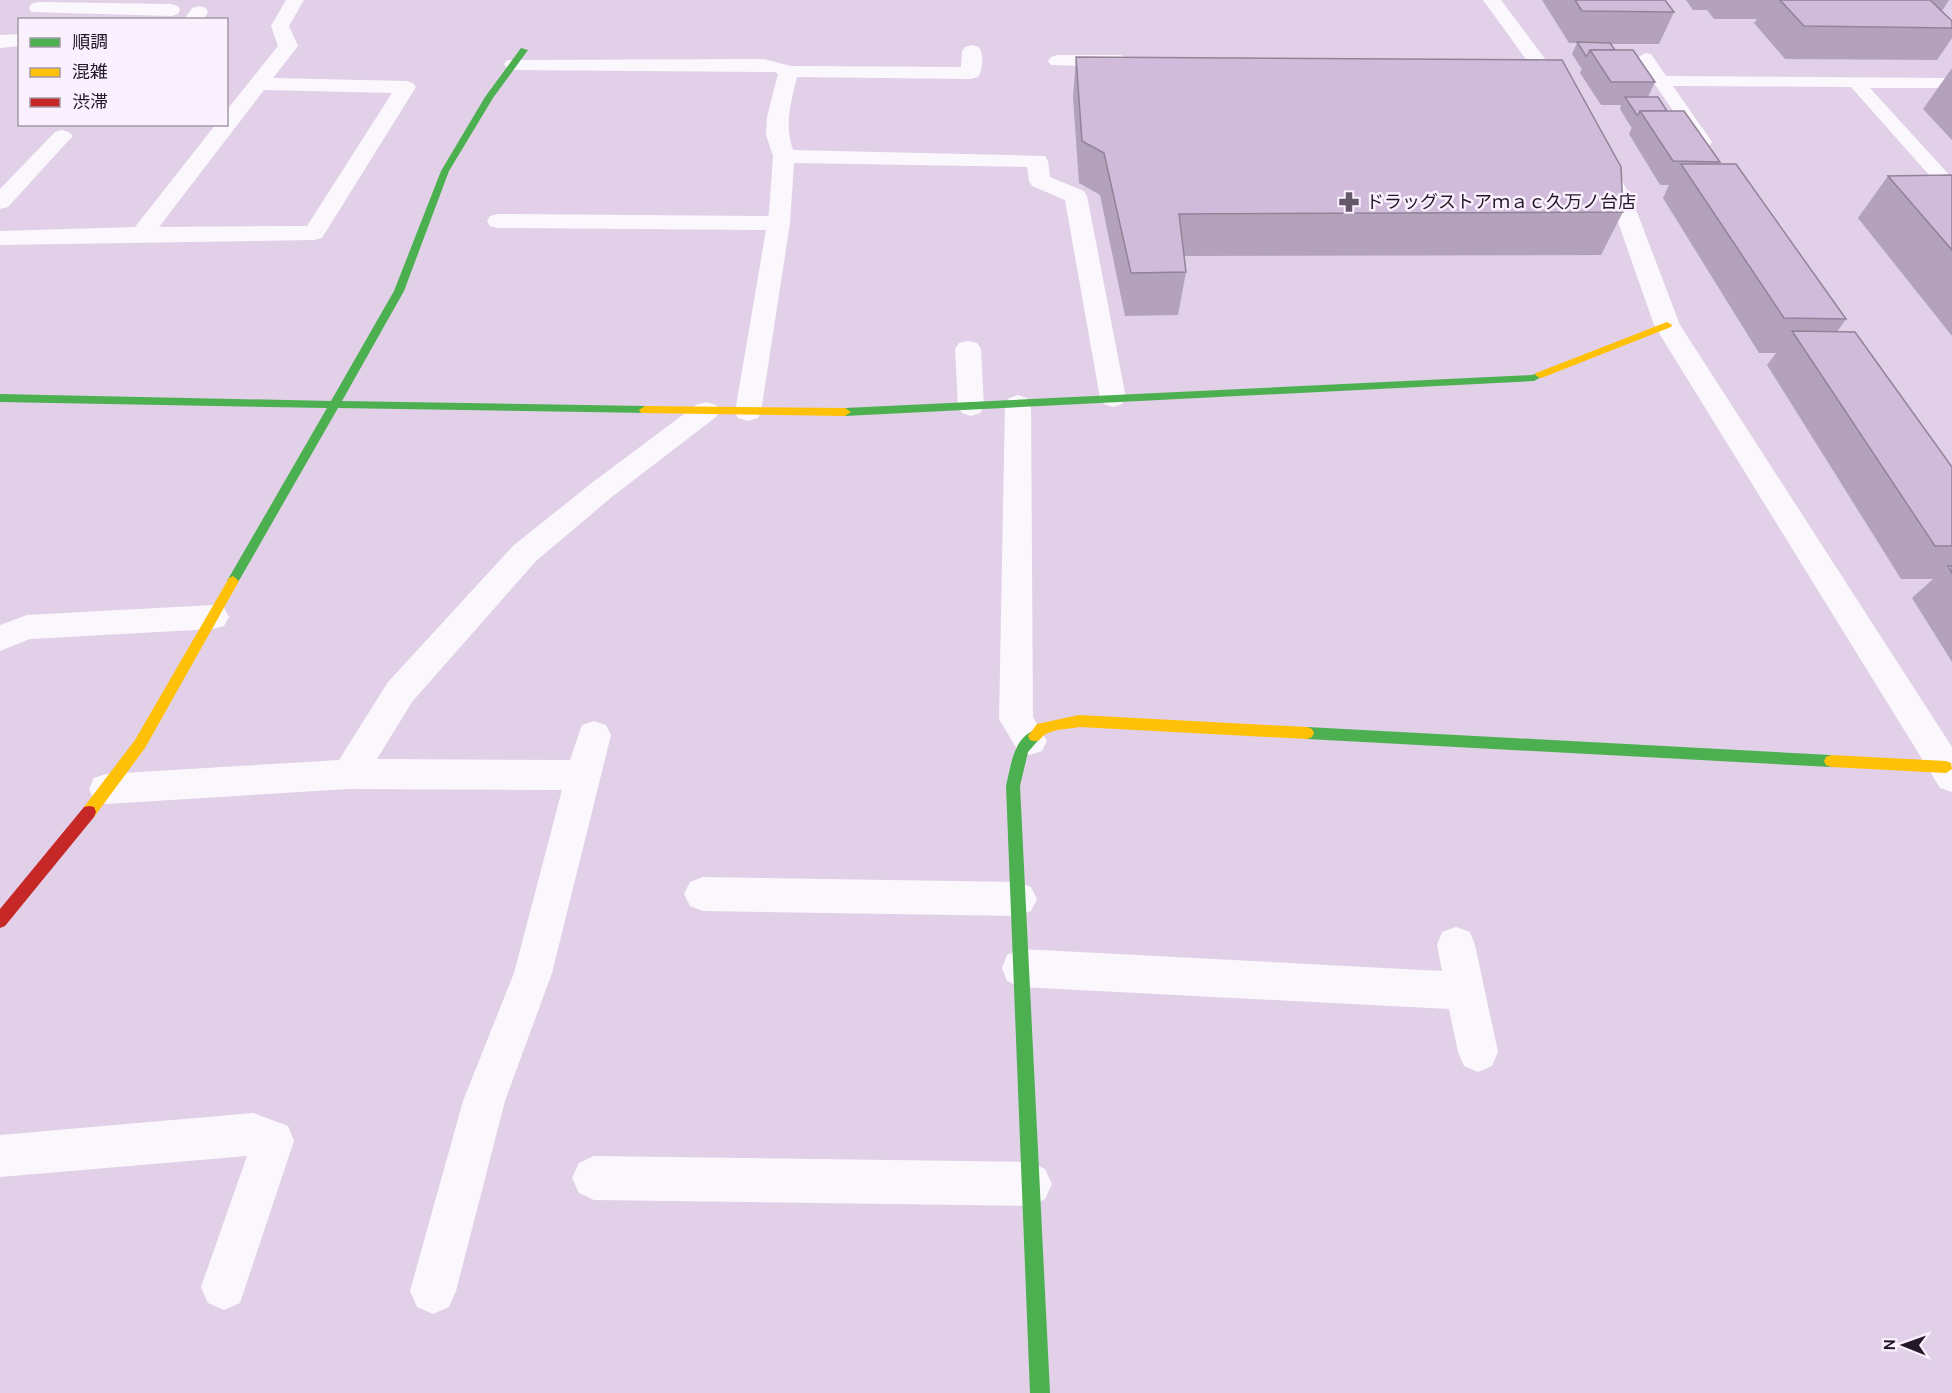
<svg xmlns="http://www.w3.org/2000/svg" width="1952" height="1393" font-family="Cabin,'Noto Sans JP',sans-serif">
<style>
.lines{fill:none;stroke-linecap:round;stroke-linejoin:round}
.lane{fill:#faf8fc;fill-rule:evenodd}
.street{fill:#faf8fc;fill-rule:evenodd}
.fast{fill:#4caf50;fill-rule:evenodd}
.slow{fill:#ffc107;fill-rule:evenodd}
.jam{fill:#c62828;fill-rule:evenodd}
.wall{fill:#b4a1bc}
.building{fill:#d1bbdb;stroke:#928399;stroke-width:1.5}
.labels{text-anchor:middle;stroke-width:5;stroke-linejoin:round;paint-order:stroke}
.far-poi-label{font-size:18px;fill:#231728;stroke:#faf0fe;text-anchor:start}
</style>
<rect width="100%" height="100%" fill="#e1d0e8"/>
<g class="lines">
<polygon class="lane" points="1645,53 1651,54 1666,76 1952,78 1952,88 1870,88 1952,178 1952,195 1945,193 1851,87 1673,86 1712,142 1709,146 1697,146 1637,58"/>
<g class="street">
<path d="M286,0H304L289,26L298,46L273,78L406,81L413,83L416,87L322,238L314,240L0,245V231L135,227L216,124H226V111L278,46L271,26ZM264,90L392,93L307,226L159,227Z"/>
<polygon points="1483,0 1501,0 1572,95 1569,99 1555,99"/>
<polygon points="38,2 171,4 178,6 180,10 178,14 171,16 31,12 29,8 31,4"/>
<polygon points="199,6 206,8 208,12 203,20 184,20 192,8"/>
<polygon points="20,34 20,46 0,48 0,35"/>
<path d="M972,45L979,47C984,54 983,70 978,77L971,79L797,77C791,103 784,124 793,150L1045,156L1048,161L1050,177L1084,191L1087,196L1126,398L1122,404L1113,407L1104,404L1100,398L1065,200L1032,186L1029,181L1027,167L794,163L790,223L761,412L758,418L748,421L738,418L735,412L766,230L498,228L490,226L487,221L490,216L498,214L768,216L769,213L773,156L766,135L767,117L778,74L775,72L514,70L507,68L504,64L507,60L764,59L791,66L961,67L962,51L965,47Z"/>
<polygon points="1058,55 1120,55 1127,57 1130,61 1127,65 1120,67 1051,65 1048,61 1051,57"/>
<polygon points="62,130 69,132 73,136 69,140 8,207 0,209 0,189 55,132"/>
<polygon points="1603,159 1611,161 1632,199 1680,325 1952,747 1952,792 1940,788 1654,325 1610,199 1592,166 1595,161"/>
<polygon points="968,341 977,343 981,349 984,407 980,413 971,416 962,413 958,407 955,349 959,343"/>
<polygon points="1018,395 1027,398 1031,404 1033,717 1047,741 1042,751 1030,755 1018,751 999,719 1005,404 1009,398"/>
<polygon points="706,402 716,405 719,411 716,417 613,496 536,561 412,702 377,759 570,760 582,725 594,721 606,725 611,735 552,973 505,1101 456,1291 449,1307 433,1314 417,1307 410,1291 463,1101 514,973 562,790 349,789 106,804 94,800 89,789 94,778 106,774 339,760 388,682 514,545 593,482 696,405"/>
<polygon points="213,605 224,608 229,617 224,626 213,629 30,639 0,651 0,625 27,615"/>
<polygon points="703,877 1018,882 1031,887 1037,899 1031,911 1018,916 703,911 690,906 684,894 690,882"/>
<polygon points="1456,927 1470,932 1475,945 1498,1052 1492,1066 1478,1072 1464,1066 1458,1052 1449,1009 1021,987 1007,981 1002,968 1007,955 1021,949 1442,971 1437,945 1442,932"/>
<polygon points="253,1113 288,1126 294,1141 240,1303 224,1310 208,1303 201,1287 247,1156 0,1177 0,1135"/>
<polygon points="594,1156 1030,1162 1045,1169 1052,1184 1045,1199 1030,1206 594,1200 579,1193 572,1178 579,1163"/>
</g>
<g class="fast">
<polygon points="521,48 528,50 493,98 449,171 404,291 342,401 645,406 651,410 649,413 338,408 237,584 233,586 227,581 327,408 0,402 0,394 331,401 394,291 441,171 485,97"/>
<polygon points="1540,372 1545,375 1534,381 845,416 839,412 845,408 1532,375"/>
<polygon points="1307,727 1831,755 1836,757 1838,761 1836,765 1831,767 1307,739 1302,737 1300,733 1302,729"/>
<path d="M1035,730L1040,732L1042,736L1028,752L1020,786L1050,1393H1030L1006,786C1011,766 1013,738 1035,730Z"/>
</g>
<g class="slow">
<polygon points="1667,322 1672,325 1671,327 1544,377 1540,378 1535,375 1536,373"/>
<polygon points="645,406 845,408 851,412 845,416 641,413 639,410"/>
<polygon points="233,576 239,581 145,748 94,817 89,818 84,817 82,812 84,807 135,740 229,578"/>
<path d="M1079,715L1307,727L1312,729L1314,733L1312,737L1307,739L1079,727C1069,729 1056,729 1048,733C1040,736 1041,744 1030,740L1028,736L1037,724Z"/>
<polygon points="1831,755 1946,761 1951,763 1952,769 1946,773 1831,767 1826,765 1824,761 1826,757"/>
</g>
<polygon class="jam" points="89,806 94,807 96,812 94,817 5,926 0,928 0,909 84,807"/>
</g>
<g class="wall">
<polygon points="1542,0 1665,0 1674,12 1659,44 1611,44 1615,50 1655,82 1648,97 1667,111 1720,162 1719,164 1846,319 1837,332 1952,467 1952,662 1912,598 1933,579 1901,579 1767,365 1776,353 1759,353 1663,198 1669,185 1660,185 1629,134 1632,127 1631,127 1620,109 1621,105 1601,105 1580,73 1582,68 1581,68 1572,54 1577,43 1569,43"/>
<polygon points="1686,0 1949,0 1942,11 1952,21 1952,38 1937,60 1785,59 1754,23 1757,19 1714,19 1707,10 1693,10"/>
<polygon points="1076,57 1623,212 1601,255 1184,256 1186,272 1178,315 1125,316 1100,195 1079,183 1073,98"/>
<polygon points="1952,68 1952,140 1923,109"/>
<polygon points="1952,175 1952,336 1858,218 1888,176"/>
</g>
<g class="building">
<polygon points="1575,0 1665,0 1674,12 1582,11"/>
<polygon points="1780,0 1930,0 1952,21 1952,28 1804,26"/>
<polygon points="1577,42 1610,43 1615,50 1590,50 1587,56 1586,56"/>
<polygon points="1590,50 1633,50 1655,82 1611,82"/>
<polygon points="1076,57 1562,60 1621,167 1623,212 1179,214 1186,272 1131,273 1104,153 1082,141"/>
<polygon points="1625,97 1658,97 1667,111 1640,111 1638,115 1637,115"/>
<polygon points="1640,111 1684,111 1720,162 1673,161"/>
<polygon points="1681,164 1736,164 1846,319 1784,318"/>
<polygon points="1952,175 1952,250 1888,176"/>
<polygon points="1792,331 1855,332 1952,467 1952,546 1935,546"/>
<polygon points="1948,566 1952,566 1952,573"/>
</g>
<defs>
<g id="pharmacy-bare" transform="scale(1.62)"><path d="M-2-6h4v4h4v4h-4v4h-4v-4h-4v-4h4Z" fill="#66586b" stroke="#faf0fe" stroke-width="2.5" paint-order="stroke"/></g>
</defs>
<g fill-rule="evenodd">
<use href="#pharmacy-bare" x="1349" y="202"/>
</g>
<g class="labels">
<g class="far-poi-label">
<text x="1366" y="208">ドラッグストアｍａｃ久万ノ台店</text>
</g>
</g>
<rect x="18" y="18" width="210" height="108" fill="#faf0fe" stroke="#a499a8" stroke-width="1.5"/>
<rect x="30" y="38" width="30" height="9" fill="#4caf50" stroke="#a499a8" stroke-width="1.5"/>
<text x="72" y="48" font-size="18" fill="#231728">順調</text>
<rect x="30" y="68" width="30" height="9" fill="#ffc107" stroke="#a499a8" stroke-width="1.5"/>
<text x="72" y="78" font-size="18" fill="#231728">混雑</text>
<rect x="30" y="98" width="30" height="9" fill="#c62828" stroke="#a499a8" stroke-width="1.5"/>
<text x="72" y="108" font-size="18" fill="#231728">渋滞</text>
<g transform="translate(1904 1345) rotate(271)" stroke="#faf0fe" stroke-width="4.5" paint-order="stroke">
<path d="M0-4.5L10 22L0 15L-10 22Z" fill="#231728"/>
<text y="-9" font-size="16" font-weight="bold" text-anchor="middle" fill="#231728">N</text>
</g>
</svg>
